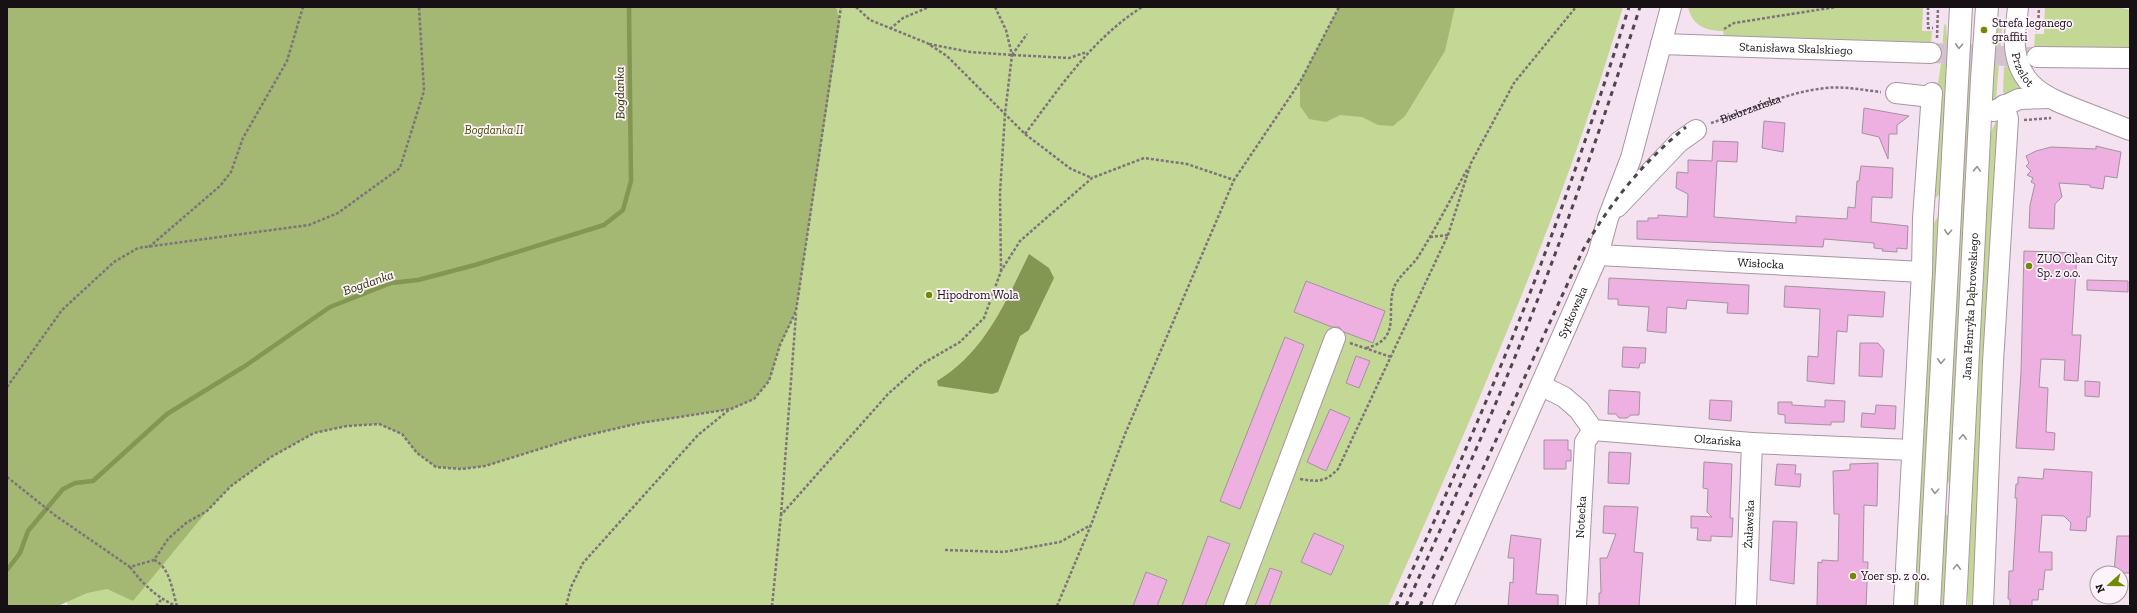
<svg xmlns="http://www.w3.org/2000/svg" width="2137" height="613" font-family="'Zilla Slab',serif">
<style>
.green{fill:#c4d895}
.forest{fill:#a4b873}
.water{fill:#839652}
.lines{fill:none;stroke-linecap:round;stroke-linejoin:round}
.stream{stroke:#839652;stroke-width:4.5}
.building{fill:#edb0e0;stroke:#a3929f}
.minor-tunnel{stroke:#d4c3cf;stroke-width:20;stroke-dasharray:20 10;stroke-linecap:butt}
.minor-casing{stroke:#a896a3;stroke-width:22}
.major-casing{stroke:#a896a3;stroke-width:24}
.path{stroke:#7e727b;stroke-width:2.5;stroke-dasharray:3 2;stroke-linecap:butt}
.minor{stroke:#fff;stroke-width:20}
.major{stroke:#fff;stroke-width:22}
.rail{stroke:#4f454d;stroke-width:3;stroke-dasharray:5 5;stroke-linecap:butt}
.oneway{stroke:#979496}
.poi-dot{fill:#718b01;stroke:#fef2fb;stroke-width:1.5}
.labels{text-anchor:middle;stroke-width:3.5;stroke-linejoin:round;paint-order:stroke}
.poi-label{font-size:12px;fill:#171116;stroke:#fef2fb;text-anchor:start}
.street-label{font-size:12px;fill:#171116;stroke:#fef2fb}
.park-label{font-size:12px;font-style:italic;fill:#435301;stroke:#fef2fb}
.water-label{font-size:13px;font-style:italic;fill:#283400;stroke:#fef2fb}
</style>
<rect width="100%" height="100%" fill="#f5e2f0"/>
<g class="green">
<path d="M380,7H1623C1562,213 1476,410 1388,606H68L63,591Z"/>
<path d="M1688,7H1923L1922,31H1932L1931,44L1724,37L1723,31C1705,31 1692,25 1688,7Z"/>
<polygon points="2045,7 2118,7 2130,10 2130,47 2083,49 2034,48 2035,34 2044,34"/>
<polygon points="1946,24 1948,51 1940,194 1929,203 1936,99 1941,63 1944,25"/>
<polygon points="1999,25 2002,25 1996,101 1989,104 1992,51"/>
<polygon points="1967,59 1972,61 1973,65 1951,480 1947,484"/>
<polygon points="2006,66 2011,67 2023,89 2006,97 2003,92 2004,67"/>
<polygon points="2003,112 1976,606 1968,606 1966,576 1989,136 1998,117"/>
<polygon points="1939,215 1921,606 1907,606 1930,229"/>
<polygon points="1944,514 1949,516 1947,606 1938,606"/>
</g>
<g class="forest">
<polygon points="7,7 836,7 840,23 796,311 780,345 769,381 754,399 731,409 640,423 575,438 485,466 461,469 436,467 417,453 402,434 379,424 347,426 314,433 271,457 231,486 207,511 133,601 107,589 87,593 58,606 7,606"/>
<polygon points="1339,7 1455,7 1445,51 1405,116 1393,126 1378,125 1362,117 1340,115 1326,122 1309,119 1300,106 1300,82"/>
</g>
<path class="water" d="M1029,254L1049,268L1054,278L1029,330L1020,336L998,392L992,394L938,386L937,381C985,352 1005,303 1029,254Z"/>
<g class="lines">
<polyline class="stream" points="7,570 20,553 28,531 63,489 75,483 93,481 167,414 245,366 330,307 391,283 418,280 475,265 604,225 623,210 631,181 629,7"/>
</g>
<g class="building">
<polygon points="1864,108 1909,116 1897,125 1897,134 1889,134 1888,159 1879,137 1862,133"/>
<polygon points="1764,121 1785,123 1783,152 1762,148"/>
<polygon points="1713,141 1738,142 1737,162 1717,161 1714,217 1796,223 1796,216 1847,219 1848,207 1855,208 1857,181 1859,181 1861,166 1893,168 1892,198 1872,197 1871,222 1908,226 1907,249 1897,248 1897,252 1882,251 1883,249 1874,248 1874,243 1824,239 1823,247 1637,239 1637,221 1648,221 1648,218 1658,218 1658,215 1687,217 1688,194 1676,188 1677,172 1688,173 1688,160 1712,161"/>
<polygon points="2096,146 2121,152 2117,178 2105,176 2103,189 2090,187 2090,185 2059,183 2062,197 2055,204 2054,229 2029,228 2030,205 2035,184 2031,182 2033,178 2027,175 2031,171 2026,166 2029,163 2026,156 2036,151 2051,147 2096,149"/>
<polygon points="2024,251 2077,253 2072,335 2081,335 2078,381 2064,380 2065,360 2041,359 2039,387 2048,388 2046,432 2055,433 2054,450 2016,448 2021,372"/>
<polygon points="1609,278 1749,285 1748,314 1727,313 1728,303 1687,300 1686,309 1667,307 1666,333 1647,331 1649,307 1618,305 1618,299 1608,299"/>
<polygon points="2087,280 2128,281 2128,292 2087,290"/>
<polygon points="1306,281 1385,311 1373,343 1344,332 1339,327 1332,327 1294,312"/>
<polygon points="1785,286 1885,292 1883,317 1848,315 1847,332 1837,331 1834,384 1807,381 1808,356 1818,357 1820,309 1784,307"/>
<polygon points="1285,337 1304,345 1240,509 1220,501"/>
<polygon points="1860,343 1878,343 1884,350 1882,377 1859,376"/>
<polygon points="1623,347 1646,348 1645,363 1640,363 1639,368 1622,367"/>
<polygon points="1356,356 1370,361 1359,388 1346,383"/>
<polygon points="2085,381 2100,382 2099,397 2085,396"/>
<polygon points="1609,390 1640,392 1639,415 1631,415 1627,418 1619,418 1616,414 1608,414"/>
<polygon points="1710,400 1732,401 1731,421 1709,419"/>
<polygon points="1825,400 1845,401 1844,422 1831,422 1831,425 1785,423 1785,415 1778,414 1778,402 1792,402 1792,405 1825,407"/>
<polygon points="1876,405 1896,406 1895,429 1861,427 1862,413 1875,414"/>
<polygon points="1330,409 1350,418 1326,471 1307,462"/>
<polygon points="1544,440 1568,440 1568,450 1571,450 1571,461 1566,461 1566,469 1544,469"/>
<polygon points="1609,452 1631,453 1629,484 1608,483"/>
<polygon points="1704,462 1732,464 1730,518 1733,518 1732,537 1711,536 1711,541 1697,540 1698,528 1691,528 1691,516 1712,517 1707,512 1708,489 1703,488"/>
<polygon points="1878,463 1877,506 1864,505 1863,562 1868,562 1866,606 1817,606 1818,562 1822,563 1822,560 1838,561 1839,514 1834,514 1833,471 1850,470 1850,464"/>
<polygon points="1777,464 1796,465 1795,474 1801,474 1800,487 1775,485"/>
<polygon points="2044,469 2092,472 2090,517 2087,517 2086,531 2070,530 2071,523 2064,516 2042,515 2039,552 2052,552 2052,570 2045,570 2043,590 2039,589 2038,600 2032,600 2032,606 2010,606 2010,599 2008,599 2009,571 2013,571 2017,498 2015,498 2016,484 2018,484 2018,477 2043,479"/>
<polygon points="1604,506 1638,507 1634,552 1643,553 1639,606 1599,606 1599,593 1601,593 1600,558 1607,558 1616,534 1603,533"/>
<polygon points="1773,521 1797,522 1794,584 1770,580"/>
<polygon points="1314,533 1344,546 1331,575 1301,562"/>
<polygon points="1511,535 1541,539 1536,594 1558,595 1558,606 1508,606 1510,582 1513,583 1514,558 1508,558"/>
<polygon points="1208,536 1230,544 1205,606 1182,606"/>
<polygon points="2117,536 2130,536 2130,573 2114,573"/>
<polygon points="1270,568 1282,572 1269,606 1255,606"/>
<polygon points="1146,572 1167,580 1157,606 1133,606"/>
</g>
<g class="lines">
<polyline class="minor-tunnel" points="1931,53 2033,57"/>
<g class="minor-casing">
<g id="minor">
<path id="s2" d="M2018,7C2017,20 2014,34 2015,47C2019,88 2048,98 2081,111C2097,117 2114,124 2130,130"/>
<path id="s3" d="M1661,44L1931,53"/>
<polyline points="2037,57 2130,58"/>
<polyline points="1896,93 1931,97"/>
<polyline points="1994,111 2019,99 2049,98"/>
<polyline points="1617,207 1679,142 1696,130"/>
<path id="s4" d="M1598,255L1922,272"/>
<path id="s5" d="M1542,386L1564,397L1579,410L1593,430L1752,443L1912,450"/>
<polyline points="1234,606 1335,338"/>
<path id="s6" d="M1443,606L1598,255L1608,218L1631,158L1671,7"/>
<path id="s7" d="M1576,606L1585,442L1593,430"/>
<path id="s8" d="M1746,606L1752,443"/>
<polyline points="1904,606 1922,272 1923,218 1932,93"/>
<polyline points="1983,606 1993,362 2008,119 2004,105"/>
</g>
</g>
<g class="major-casing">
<g id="major">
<polyline points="1929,606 1961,7"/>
<path id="s9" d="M1955,606L1982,79L1987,7"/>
</g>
</g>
<g class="path">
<polyline points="856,7 870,20 927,43 947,56 1025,134 1071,169 1092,178"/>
<polyline points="995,7 1006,30 1012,55 1005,114 1000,193 1001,270"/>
<polyline points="1928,7 1928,28 1933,28"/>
<polyline points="890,29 903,18 929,7"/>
<polyline points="1724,29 1734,23 1836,7"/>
<polyline points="2035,30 2038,30 2039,7"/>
<polyline points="1937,38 1938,7"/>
<polyline points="929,44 970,52 1012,55 1069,58 1087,52"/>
<polyline points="1012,55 1027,34"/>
<polyline points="2024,120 2051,118"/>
<path id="s1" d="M1711,123C1748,111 1786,92 1826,88C1844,86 1862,90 1881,92"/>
<path d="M1025,134C1061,86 1091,40 1142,7"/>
<polyline points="1430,237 1448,235"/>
<polyline points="149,247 220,186 231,172 243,138 287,61 303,7"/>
<polyline points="1350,343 1391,357"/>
<path d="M1366,348C1404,339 1384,309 1395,285C1401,274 1411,267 1418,257C1436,228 1451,198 1468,168"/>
<polyline points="7,387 62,310 114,262 138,248 309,225 338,213 400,168 424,91 419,7"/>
<polyline points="7,477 56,516 130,567 154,560 168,539 186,523 207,511 231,486 271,457 314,433 347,426 379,424 402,434 417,453 436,467 461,469 485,466 575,438 640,423 731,409 754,399 769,381 780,345 796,311 841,7"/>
<path d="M1300,479C1317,482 1326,482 1338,469L1448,235L1471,163L1514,83L1576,7"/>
<polyline points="781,515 796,314"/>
<polyline points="945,550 1004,552 1060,542 1091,525"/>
<path d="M154,560C170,567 172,590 177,606"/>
<path d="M130,567C143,584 156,597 176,606"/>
<polyline points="156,606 161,600"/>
<polyline points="566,606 571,587 583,563 698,435 730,409"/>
<polyline points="772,606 781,515 888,394 922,364 960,342 984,318 1001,271 1020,241 1092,178 1144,158 1187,164 1234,180 1300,82 1339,7"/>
<polyline points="1057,606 1091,525 1125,434 1234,180"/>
</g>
<use href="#minor" class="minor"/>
<use href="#major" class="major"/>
<g class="rail">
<path d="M1396,606C1441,507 1485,407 1525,306C1563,208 1597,108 1629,7"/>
<path d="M1406,606C1450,508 1495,410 1534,309C1573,210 1607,109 1640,7"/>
<path d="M1420,606L1583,250C1610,203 1644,161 1686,127"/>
</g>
</g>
<defs><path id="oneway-chevron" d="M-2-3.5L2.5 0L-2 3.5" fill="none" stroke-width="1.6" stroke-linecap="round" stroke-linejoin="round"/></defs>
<g class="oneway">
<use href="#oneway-chevron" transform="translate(1959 46) rotate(93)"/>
<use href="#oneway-chevron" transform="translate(1977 169) rotate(-88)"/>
<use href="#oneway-chevron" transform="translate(1948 232) rotate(93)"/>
<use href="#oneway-chevron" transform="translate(1941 361) rotate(93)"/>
<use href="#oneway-chevron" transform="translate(1963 437) rotate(-87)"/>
<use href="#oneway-chevron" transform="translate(1935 491) rotate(93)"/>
<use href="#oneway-chevron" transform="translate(1957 567) rotate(-87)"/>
</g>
<g class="poi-dot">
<circle cx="1984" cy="30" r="4"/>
<circle cx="2029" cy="266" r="4"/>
<circle cx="929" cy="295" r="4"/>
<circle cx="1853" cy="576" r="4"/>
</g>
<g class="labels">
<g class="poi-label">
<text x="1992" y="27">Strefa leganego<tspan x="1992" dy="14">graffiti</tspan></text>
<text x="2037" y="263">ZUO Clean City<tspan x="2037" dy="14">Sp. z o.o.</tspan></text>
<text x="937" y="299">Hipodrom Wola</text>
<text x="1861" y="580">Yoer sp. z o.o.</text>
</g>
<g class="street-label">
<text dy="4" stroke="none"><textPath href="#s3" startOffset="135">Stanisława Skalskiego</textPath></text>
<text dy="4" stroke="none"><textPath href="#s2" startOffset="64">Przelot</textPath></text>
<text dy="4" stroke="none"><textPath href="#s1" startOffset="42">Biebrzańska</textPath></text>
<text dy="4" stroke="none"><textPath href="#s4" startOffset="163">Wisłocka</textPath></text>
<text dy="4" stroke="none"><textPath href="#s9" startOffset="300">Jana Henryka Dąbrowskiego</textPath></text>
<text dy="4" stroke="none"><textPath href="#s6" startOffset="321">Sytkowska</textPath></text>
<text dy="4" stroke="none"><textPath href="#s5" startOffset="194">Olzańska</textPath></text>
<text dy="4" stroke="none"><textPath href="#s7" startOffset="89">Notecka</textPath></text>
<text dy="4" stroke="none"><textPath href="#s8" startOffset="82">Żuławska</textPath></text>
</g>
<g class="park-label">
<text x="494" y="134">Bogdanka II</text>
</g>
<g class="water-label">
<text transform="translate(619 93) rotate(-91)" y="5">Bogdanka</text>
<text transform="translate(368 282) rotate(-19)" y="5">Bogdanka</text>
</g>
</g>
<rect width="2137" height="613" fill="none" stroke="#171116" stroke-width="16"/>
<g transform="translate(2109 585) rotate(249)"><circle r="19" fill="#fef2fb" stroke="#a2989f"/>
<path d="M0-3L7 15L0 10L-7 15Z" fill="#718b01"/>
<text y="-6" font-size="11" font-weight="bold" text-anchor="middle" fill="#171116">N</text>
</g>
</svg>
